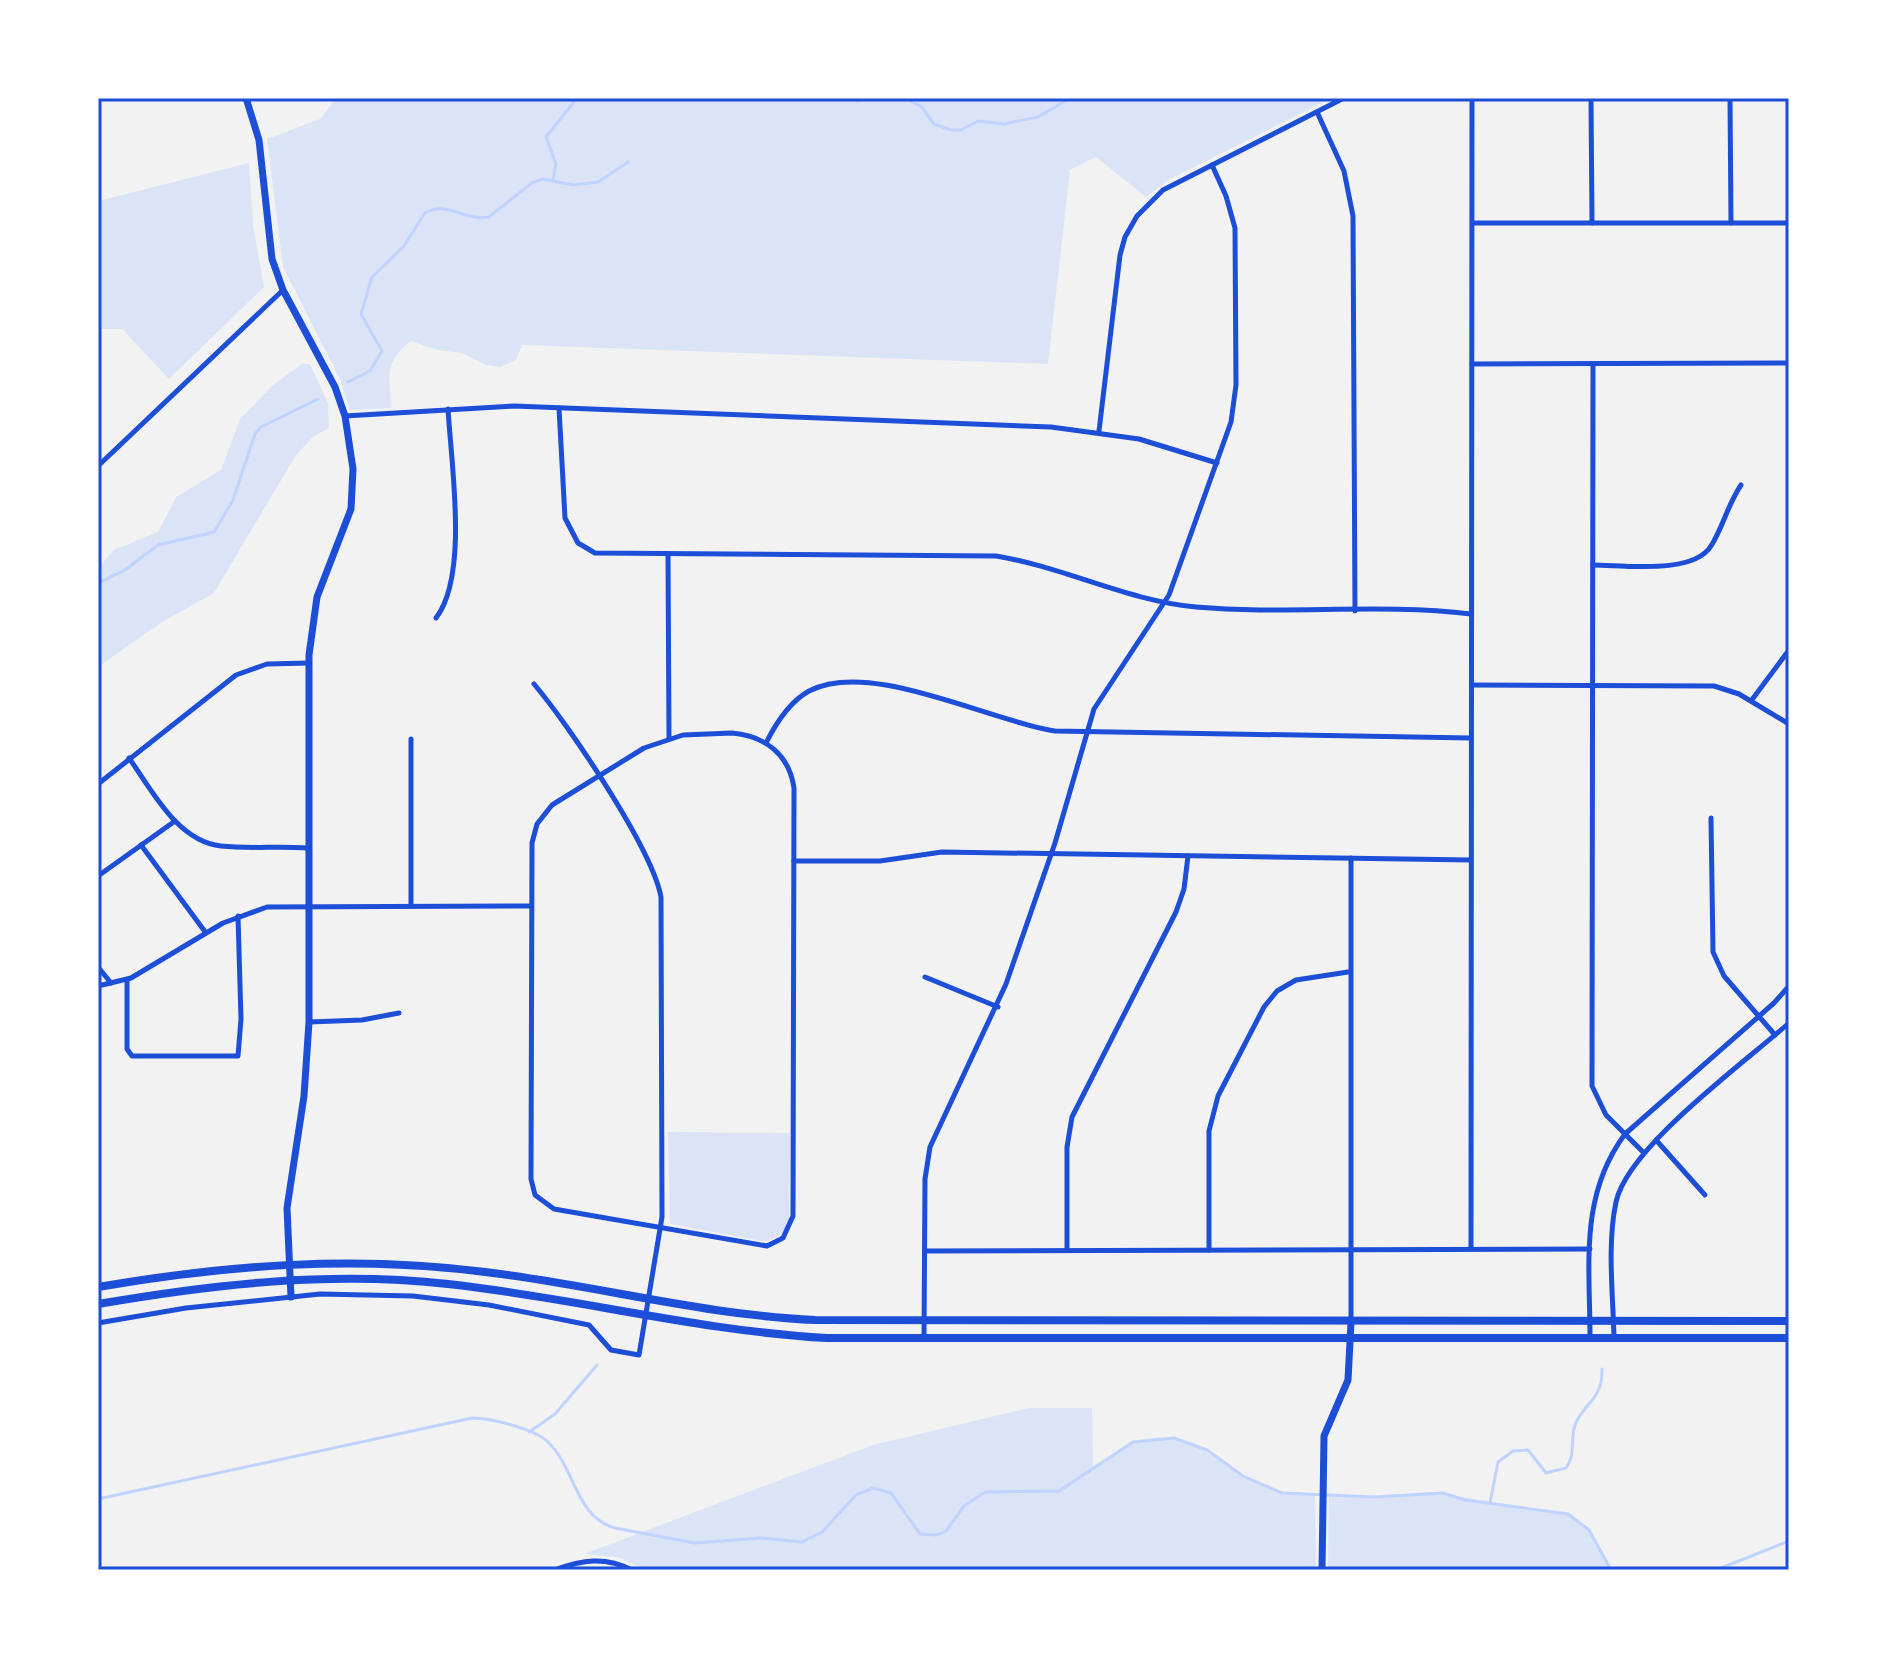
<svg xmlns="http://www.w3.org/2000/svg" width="1887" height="1668" font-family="'DM Sans',sans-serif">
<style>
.green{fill:#dbe4f7}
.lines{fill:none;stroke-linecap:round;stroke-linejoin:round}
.stream{stroke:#bfd3fe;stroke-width:3}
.minor{stroke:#1d4ed8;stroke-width:5}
.tertiary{stroke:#1d4ed8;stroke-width:7}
.primary{stroke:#1d4ed8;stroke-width:8}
.neatline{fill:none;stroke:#1d4ed8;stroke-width:3}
</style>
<rect width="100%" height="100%" fill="#f2f2f2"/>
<g class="green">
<path d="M336,98H1332L1170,179L1146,197L1096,157L1070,170L1048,364L522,345L516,360L500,367L486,365L462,353L437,350L411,341C383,363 390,375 391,408L350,410L340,379L283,267L267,139L320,119Z"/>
<polygon points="249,163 253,225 264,287 169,379 122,329 98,329 98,201"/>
<polygon points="302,364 310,364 328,403 329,428 313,437 296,455 214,593 162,622 98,667 98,568 114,550 158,532 176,497 221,470 240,419 273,385"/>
<path d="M668,1132L790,1133L789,1222C784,1234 775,1240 762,1241L670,1224Z"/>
<path d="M1029,1408H1092L1093,1469C1107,1460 1119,1447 1135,1442C1181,1426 1207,1454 1243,1476C1265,1490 1289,1495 1315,1495L1316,1570H645L618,1557L584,1554L873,1445Z"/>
<polygon points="1430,1492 1568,1514 1589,1530 1611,1570 1328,1570 1329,1495 1394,1497"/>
</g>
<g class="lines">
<g class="stream">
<polyline points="852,98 857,101 873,98"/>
<polyline points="903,98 921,106 934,124 951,130 961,130 978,121 1004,124 1038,117 1070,98"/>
<polyline points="553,180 556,164 546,137 577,98"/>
<path d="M348,382L370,371L382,351L361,314L372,277L403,247L425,213C449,200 464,222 489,217L533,182L543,179L573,185L598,182L628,162"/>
<polyline points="98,583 125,570 158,545 214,532 233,500 255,434 261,427 318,399"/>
<polyline points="529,1432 555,1414 597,1365"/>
<path d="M98,1499L472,1418C491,1418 535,1429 548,1442C576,1469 575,1517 615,1528L695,1543L761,1538L802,1542L822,1532L856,1495L873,1488L891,1493L920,1534L937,1535L946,1531L964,1506L985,1492L1059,1491L1133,1442L1174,1438L1207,1450L1243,1476L1282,1493L1374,1497L1443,1493L1465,1500L1568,1514L1589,1530L1611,1570"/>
<path d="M1490,1503L1498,1462L1513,1451L1528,1450L1546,1473L1566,1468C1576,1454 1570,1440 1575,1425C1582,1404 1603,1401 1602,1369"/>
<polyline points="1716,1570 1789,1541"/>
</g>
<g class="minor">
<polyline points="1591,98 1592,223"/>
<polyline points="1730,98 1731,223"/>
<polyline points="1317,112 1344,171 1353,216 1355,611"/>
<polyline points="1473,223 1789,223"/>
<polyline points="1472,364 1789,363"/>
<polyline points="1593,364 1592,1086 1606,1115 1643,1152"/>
<path d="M559,408L565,518L578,543L595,553L996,556C1064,567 1128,601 1196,607C1287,615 1380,603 1471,614"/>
<polyline points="345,416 514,406 1051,427 1139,439 1217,463"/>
<polyline points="1099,431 1120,255 1125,237 1137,216 1163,190 1344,98"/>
<polyline points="98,466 283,290"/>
<polyline points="668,554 669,738"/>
<path d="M1593,565C1623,565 1693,575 1711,546C1723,527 1728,504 1741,485"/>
<path d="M436,618C469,575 451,463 448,409"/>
<polyline points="1472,685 1714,686 1739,694 1789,724"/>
<polyline points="1751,701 1789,650"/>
<path d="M732,733C765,736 789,754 794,788L793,1216L783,1238L767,1246L554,1209L535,1195L531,1179L532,843L537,824L552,805L644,748L683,735Z"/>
<polyline points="411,739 411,904"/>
<path d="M766,743C776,723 789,702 809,691C870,659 989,721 1055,731L1471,738"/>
<path d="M129,758C152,790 177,841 221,846C249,849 279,846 308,848"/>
<polyline points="98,784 236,675 267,664 309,663"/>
<polyline points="1711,818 1713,952 1724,976 1775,1035"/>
<polyline points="141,845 206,933"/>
<polyline points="794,861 880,861 942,852 1471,860"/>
<polyline points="98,876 175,821"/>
<polyline points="98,967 111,983"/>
<polyline points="925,977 998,1007"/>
<polyline points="127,980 127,1049 132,1056 238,1056 241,1019 238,916"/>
<polyline points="98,986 131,978 223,923 267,907 531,906"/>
<polyline points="309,1022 362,1020 399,1013"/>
<polyline points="1656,1140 1705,1195"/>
<polyline points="1471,1249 1472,98"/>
<polyline points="1067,1250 1067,1147 1072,1117 1176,912 1184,889 1188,856"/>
<polyline points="1209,1250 1209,1131 1218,1096 1264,1007 1277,991 1296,980 1348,972"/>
<polyline points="925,1251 1590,1249"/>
<polyline points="1351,1321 1351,858"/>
<path d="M98,1323L186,1308L320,1294L413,1296L489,1305L589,1325L611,1350L639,1355L662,1217L661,897C652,848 568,724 534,684"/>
<polyline points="924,1337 925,1179 930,1147 1006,984 1055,843 1094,709 1169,595 1231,422 1236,385 1235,228 1226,196 1212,165"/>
<path d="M1590,1337C1590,1265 1579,1196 1625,1134L1774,1003L1789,986"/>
<path d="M1614,1337C1613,1295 1607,1244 1616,1202C1628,1147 1744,1063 1789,1023"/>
<path d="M554,1570C582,1560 605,1556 632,1570"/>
</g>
<g class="tertiary">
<polyline points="246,98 259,140 272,259 283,290 335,387 345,416 353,469 351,509 317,597 309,655 309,1022 304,1096 287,1208 291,1297"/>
<polyline points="1322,1570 1324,1436 1348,1380 1351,1322"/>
</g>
<g class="primary">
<path d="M98,1287C227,1265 354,1255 485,1272C595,1285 703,1315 815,1320L1789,1321"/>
<path d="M98,1304C214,1284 331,1271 448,1284C576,1298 699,1331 827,1338H1789"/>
</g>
</g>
<rect width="1887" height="1668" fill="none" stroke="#ffffff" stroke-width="200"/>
<rect x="100" y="100" width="1687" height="1468" class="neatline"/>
</svg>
